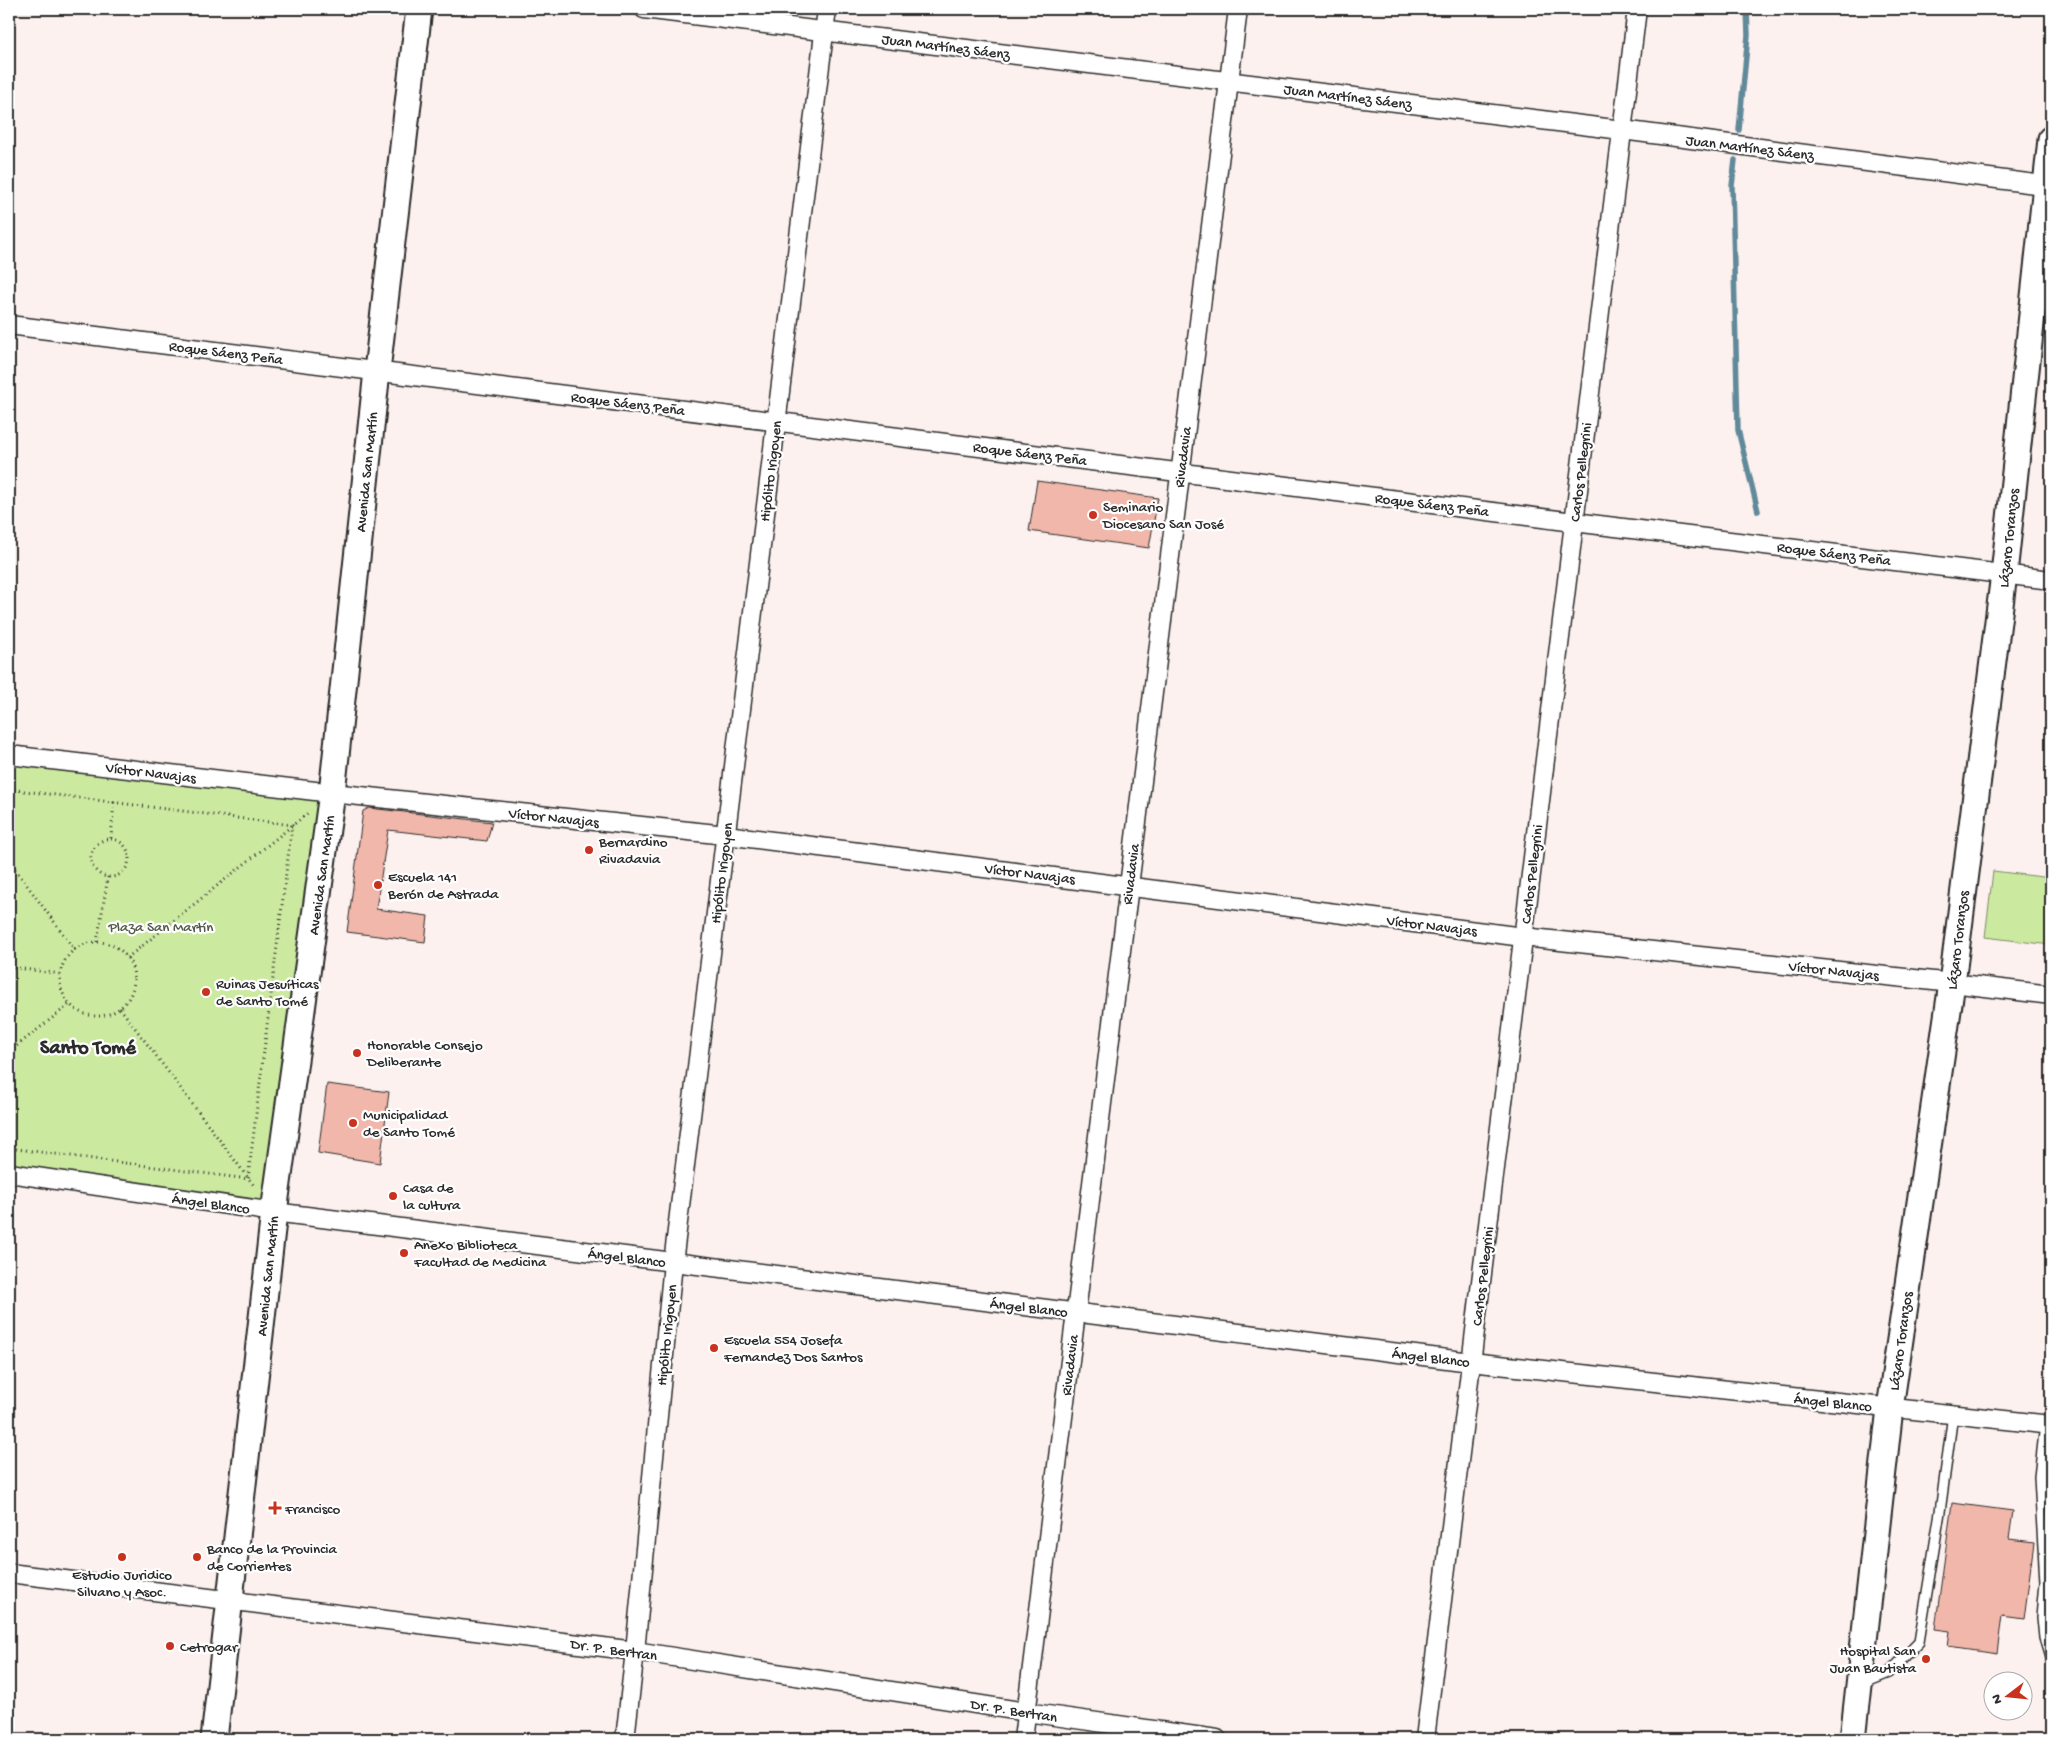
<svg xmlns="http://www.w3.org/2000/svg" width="2060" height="1748" font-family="'Gochi Hand',sans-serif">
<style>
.green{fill:#cce9a0;stroke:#7c8a66}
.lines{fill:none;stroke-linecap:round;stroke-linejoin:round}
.stream{stroke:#60899a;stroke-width:5.5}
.building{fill:#f1b7aa;stroke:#2b2b2b}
.service-casing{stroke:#2b2b2b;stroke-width:12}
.minor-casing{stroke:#2b2b2b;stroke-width:21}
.secondary-casing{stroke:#2b2b2b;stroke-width:29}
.path{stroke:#2b2b2b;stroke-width:3;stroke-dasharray:1 4;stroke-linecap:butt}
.service{stroke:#fff;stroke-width:9}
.minor{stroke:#fff;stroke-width:18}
.secondary{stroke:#fff;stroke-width:25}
.poi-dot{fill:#c8321e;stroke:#fff;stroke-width:2}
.labels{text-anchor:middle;stroke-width:4.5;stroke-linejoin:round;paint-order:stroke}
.street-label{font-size:15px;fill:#2b2b2b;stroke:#fff}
.poi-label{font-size:15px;fill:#2b2b2b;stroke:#fff;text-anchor:start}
.park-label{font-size:15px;fill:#535a48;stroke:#fff}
.district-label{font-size:20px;font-weight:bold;fill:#2b2b2b;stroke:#fff}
</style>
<rect width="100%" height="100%" fill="#fcf1ee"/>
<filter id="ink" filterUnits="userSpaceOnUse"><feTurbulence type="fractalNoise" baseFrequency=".02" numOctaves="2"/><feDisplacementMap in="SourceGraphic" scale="10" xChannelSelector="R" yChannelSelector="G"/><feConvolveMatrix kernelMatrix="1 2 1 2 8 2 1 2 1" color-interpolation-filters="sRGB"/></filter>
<g filter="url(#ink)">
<g class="green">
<polygon points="9,755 332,793 274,1212 9,1173"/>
<polygon points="1993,871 2051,878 2051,945 1985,937"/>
</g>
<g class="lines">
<g class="stream">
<polyline points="1739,130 1748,35 1747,9"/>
<polyline points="1735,160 1732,186 1738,430 1758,511"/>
</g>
</g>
<g class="building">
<polygon points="1037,481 1158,498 1149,548 1029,531"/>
<polygon points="369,808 492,822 487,841 388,830 376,909 428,916 425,942 347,932 363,811"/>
<polygon points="327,1084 389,1092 380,1163 318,1153"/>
<polygon points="1952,1503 2013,1511 2009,1539 2034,1542 2024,1619 2002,1616 1997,1653 1948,1646 1950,1631 1935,1629"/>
</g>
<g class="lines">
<g class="service-casing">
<g id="service">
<polyline points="2045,1424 2039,1477 2045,1582 2042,1617 2044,1638 2051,1661"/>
<polyline points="2041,1474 2051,1496"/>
<polyline points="1862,1684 1889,1673 1919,1642 1940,1512 1953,1414"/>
</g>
</g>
<g class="minor-casing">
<g id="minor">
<polyline points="644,9 1622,130 2051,186"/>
<polyline points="9,325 1574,522 2051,580"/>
<polyline points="9,755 332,793 726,835 1523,937 1952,983 2051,995"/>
<polyline points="9,1173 274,1212 1471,1362 2051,1425"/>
<polyline points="9,1573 635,1651 1026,1712 1217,1739"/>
<polyline points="625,1739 635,1651 673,1263 827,9"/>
<polyline points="1023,1739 1238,9"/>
<polyline points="1425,1739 1637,9"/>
</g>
</g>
<g class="secondary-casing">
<g id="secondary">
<polyline points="214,1739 274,1212 332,793 377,371 419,9"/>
<polyline points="1853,1739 1890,1408 1952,983 2004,574 2051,139"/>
</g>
</g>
<g class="path">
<polyline points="9,789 292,825 248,1179 9,1148"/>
<polyline points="111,838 114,802"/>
<circle cx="110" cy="858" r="19"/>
<polyline points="9,861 75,950"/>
<polyline points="97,942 108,877"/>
<circle cx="97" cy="979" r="37"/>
<polyline points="127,958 308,813"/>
<polyline points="9,967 61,974"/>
<polyline points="120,1008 255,1187"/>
<polyline points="9,1052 70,1004"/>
</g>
<use href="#service" class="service"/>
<use href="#minor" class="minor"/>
<use href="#secondary" class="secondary"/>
</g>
</g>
<g class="poi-dot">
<circle cx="1093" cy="515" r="5"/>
<circle cx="589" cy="850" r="5"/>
<circle cx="378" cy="885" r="5"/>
<circle cx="206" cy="992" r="5"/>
<circle cx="357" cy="1053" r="5"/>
<circle cx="353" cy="1123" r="5"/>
<circle cx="393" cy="1196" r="5"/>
<circle cx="404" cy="1253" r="5"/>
<circle cx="714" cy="1348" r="5"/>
<path d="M272.5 1500.5h5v5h5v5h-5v5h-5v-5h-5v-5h5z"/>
<circle cx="122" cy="1557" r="5"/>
<circle cx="197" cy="1557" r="5"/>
<circle cx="170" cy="1646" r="5"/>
<circle cx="1926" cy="1659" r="5"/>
</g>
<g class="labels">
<g class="street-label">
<text transform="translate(946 46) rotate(7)" y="5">Juan Martínez Sáenz</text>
<text transform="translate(1348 96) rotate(7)" y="5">Juan Martínez Sáenz</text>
<text transform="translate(1750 147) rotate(7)" y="5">Juan Martínez Sáenz</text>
<text transform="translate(226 352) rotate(7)" y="5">Roque Sáenz Peña</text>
<text transform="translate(628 403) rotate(7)" y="5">Roque Sáenz Peña</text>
<text transform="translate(1030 453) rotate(7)" y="5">Roque Sáenz Peña</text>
<text transform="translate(1182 457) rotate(-83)" y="5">Rivadavia</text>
<text transform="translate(770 471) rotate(-83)" y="5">Hipólito Irigoyen</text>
<text transform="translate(366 472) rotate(-84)" y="5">Avenida San Martín</text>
<text transform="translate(1580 472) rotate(-83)" y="5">Carlos Pellegrini</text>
<text transform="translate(1432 504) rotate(7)" y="5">Roque Sáenz Peña</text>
<text transform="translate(2008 538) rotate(-84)" y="5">Lázaro Toranzos</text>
<text transform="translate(1834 553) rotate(7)" y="5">Roque Sáenz Peña</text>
<text transform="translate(151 772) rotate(7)" y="5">Víctor Navajas</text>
<text transform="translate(554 817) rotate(6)" y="5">Víctor Navajas</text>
<text transform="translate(721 873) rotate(-83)" y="5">Hipólito Irigoyen</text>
<text transform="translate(1030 873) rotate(7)" y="5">Víctor Navajas</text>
<text transform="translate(1130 874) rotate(-83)" y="5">Rivadavia</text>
<text transform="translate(1531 874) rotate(-83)" y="5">Carlos Pellegrini</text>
<text transform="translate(321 875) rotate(-82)" y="5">Avenida San Martín</text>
<text transform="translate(1432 925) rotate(7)" y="5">Víctor Navajas</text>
<text transform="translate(1957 940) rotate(-83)" y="5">Lázaro Toranzos</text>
<text transform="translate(1834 970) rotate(6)" y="5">Víctor Navajas</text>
<text transform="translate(211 1203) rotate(8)" y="5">Ángel Blanco</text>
<text transform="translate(627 1257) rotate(7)" y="5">Ángel Blanco</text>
<text transform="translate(267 1276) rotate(-84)" y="5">Avenida San Martín</text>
<text transform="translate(1482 1276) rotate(-83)" y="5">Carlos Pellegrini</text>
<text transform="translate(1029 1307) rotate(7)" y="5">Ángel Blanco</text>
<text transform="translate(666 1335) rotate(-84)" y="5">Hipólito Irigoyen</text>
<text transform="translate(1900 1341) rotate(-82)" y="5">Lázaro Toranzos</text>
<text transform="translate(1431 1357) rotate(7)" y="5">Ángel Blanco</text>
<text transform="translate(1069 1365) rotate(-83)" y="5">Rivadavia</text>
<text transform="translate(1833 1402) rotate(6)" y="5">Ángel Blanco</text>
<text transform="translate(614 1649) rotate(8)" y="5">Dr. P. Bertran</text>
<text transform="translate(1014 1710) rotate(9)" y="5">Dr. P. Bertran</text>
</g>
<g class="poi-label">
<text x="1103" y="511">Seminario<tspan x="1103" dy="17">Diocesano San José</tspan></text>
<text x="599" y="846">Bernardino<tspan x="599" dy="17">Rivadavia</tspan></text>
<text x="388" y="881">Escuela 141<tspan x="388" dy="17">Berón de Astrada</tspan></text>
<text x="216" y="988">Ruinas Jesuíticas<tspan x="216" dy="17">de Santo Tomé</tspan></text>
<text x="367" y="1049">Honorable Consejo<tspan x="367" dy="17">Deliberante</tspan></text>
<text x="363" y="1119">Municipalidad<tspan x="363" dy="17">de Santo Tomé</tspan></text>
<text x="403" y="1192">Casa de<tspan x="403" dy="17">la cultura</tspan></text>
<text x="414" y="1249">Anexo Biblioteca<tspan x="414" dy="17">Facultad de Medicina</tspan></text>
<text x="724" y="1344">Escuela 554 Josefa<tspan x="724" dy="17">Fernandez Dos Santos</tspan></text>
<text x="285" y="1513">Francisco</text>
<text x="207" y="1553">Banco de la Provincia<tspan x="207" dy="17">de Corrientes</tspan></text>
<text x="122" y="1579" text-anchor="middle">Estudio Juridico<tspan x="122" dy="17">Silvano y Asoc.</tspan></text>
<text x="180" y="1651">Cetrogar</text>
<text x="1916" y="1655" text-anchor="end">Hospital San<tspan x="1916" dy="17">Juan Bautista</tspan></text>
</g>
<g class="park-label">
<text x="161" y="931">Plaza San Martín</text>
</g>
<g class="district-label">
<text x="88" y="1053">Santo Tomé</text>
</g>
</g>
<rect width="2060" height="1748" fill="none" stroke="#fff" stroke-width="30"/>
<rect x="15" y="15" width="2030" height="1718" fill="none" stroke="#2b2b2b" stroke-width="2" filter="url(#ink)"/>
<g transform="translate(2008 1696) rotate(254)"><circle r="24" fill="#ffffff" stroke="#aaaaaa"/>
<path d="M0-4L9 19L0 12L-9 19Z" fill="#c8321e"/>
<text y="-8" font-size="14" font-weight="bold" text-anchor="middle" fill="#2b2b2b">N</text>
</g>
</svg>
